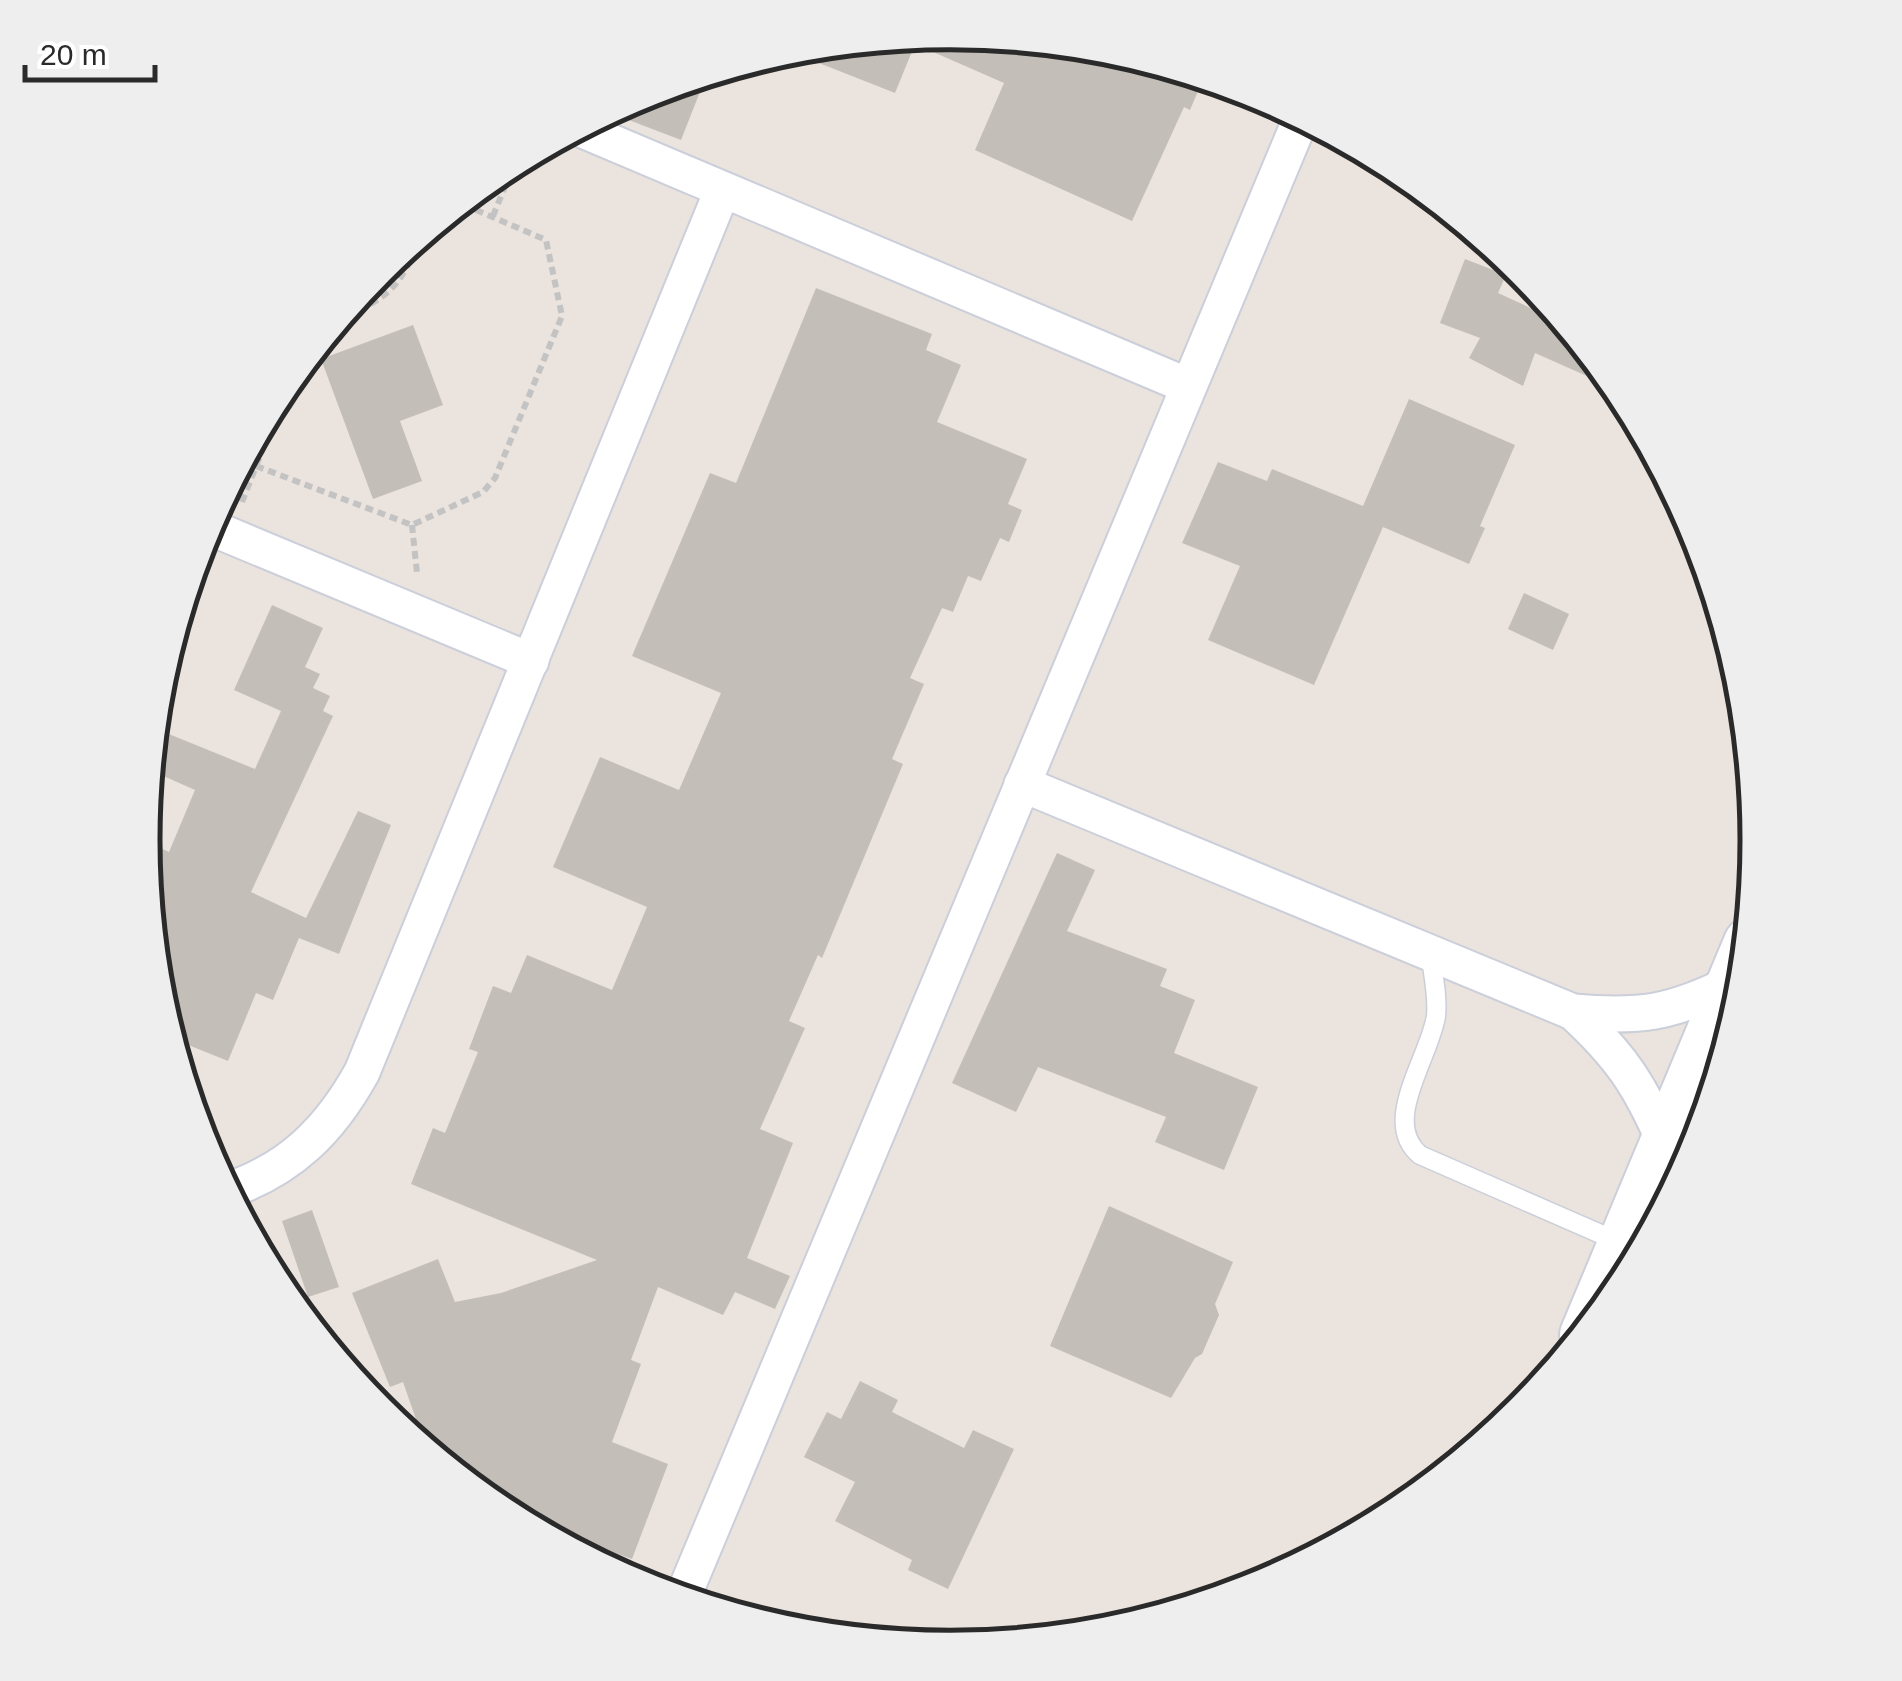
<svg xmlns="http://www.w3.org/2000/svg" width="1902" height="1681" font-family="Arial,sans-serif">
<style>
.building{fill:#c3bfb8}
.lines{fill:none;stroke-linecap:round;stroke-linejoin:round}
.lane-casing{stroke:#cbcfda;stroke-width:21}
.street-casing{stroke:#cbcfda;stroke-width:39}
.secondary-casing{stroke:#cbcfda;stroke-width:54}
.path{stroke:#c3c3c3;stroke-width:6;stroke-dasharray:8 5;stroke-linecap:butt}
.lane{stroke:#fff;stroke-width:18}
.street{stroke:#fff;stroke-width:35}
.secondary{stroke:#fff;stroke-width:50}
.rim{fill:none;stroke:#2a2a2a;stroke-width:5}
</style>
<rect width="100%" height="100%" fill="#ebe3dd"/>
<g class="building">
<polygon points="952,32 1093,47 1163,79 1169,66 1204,77 1190,110 1184,107 1132,221 975,150 1004,83 915,44 895,93 786,50"/>
<polygon points="707,74 681,140 608,112 642,94"/>
<polygon points="1465,259 1506,275 1498,293 1568,325 1623,392 1535,353 1523,386 1469,358 1480,338 1440,323"/>
<polygon points="816,288 932,334 926,350 961,365 937,422 1027,459 1008,504 1022,510 1009,542 1000,538 981,581 968,576 953,612 942,608 910,678 924,684 892,759 903,764 822,958 818,955 789,1021 805,1028 760,1129 793,1143 747,1258 790,1276 775,1309 735,1292 723,1315 658,1287 631,1360 641,1364 612,1442 668,1464 632,1559 565,1535 571,1549 502,1512 427,1451 403,1382 390,1387 352,1293 438,1259 455,1302 501,1293 597,1260 411,1184 433,1128 445,1133 478,1052 469,1049 493,986 511,993 527,955 612,990 647,907 553,867 600,757 679,790 721,693 632,656 710,473 736,483"/>
<polygon points="413,325 443,405 400,421 422,481 373,499 321,359"/>
<polygon points="1409,399 1515,445 1480,526 1485,528 1469,564 1383,527 1314,685 1208,640 1240,566 1182,543 1218,462 1267,481 1272,469 1363,506"/>
<polygon points="1524,593 1569,614 1553,650 1508,629"/>
<polygon points="272,605 323,628 305,667 320,674 313,688 330,696 323,711 333,716 251,892 306,918 358,811 391,825 339,954 299,938 273,1000 256,993 228,1061 171,1038 158,998 143,840 169,852 195,790 150,770 154,728 255,769 281,711 234,690"/>
<polygon points="1057,853 1095,870 1067,931 1167,969 1160,986 1195,1000 1174,1053 1258,1087 1224,1170 1155,1142 1166,1117 1038,1067 1016,1112 952,1083"/>
<polygon points="1109,1206 1233,1262 1215,1304 1219,1315 1202,1354 1195,1358 1171,1398 1050,1346"/>
<polygon points="312,1210 339,1287 308,1297 282,1221"/>
<polygon points="860,1381 898,1400 892,1412 964,1448 973,1430 1014,1449 948,1589 908,1570 912,1560 835,1521 855,1482 804,1457 827,1412 841,1419"/>
</g>
<g class="lines">
<g class="lane-casing">
<path id="lane" d="M1430,953C1433,974 1438,995 1436,1016C1430,1057 1380,1122 1420,1155L1619,1242"/>
</g>
<g class="street-casing">
<g id="street">
<polyline points="578,128 1188,386"/>
<polyline points="207,526 531,661"/>
<path d="M1022,784L1573,1012C1640,1018 1672,1013 1732,983"/>
<path d="M1573,1012C1620,1055 1640,1085 1665,1143"/>
<path d="M226,1191C290,1170 330,1130 362,1072L722,191"/>
<polyline points="682,1599 1302,116"/>
</g>
</g>
<g class="secondary-casing">
<polyline id="secondary" points="1585,1335 1749,943"/>
</g>
<g class="path">
<polyline points="493,216 515,162"/>
<path d="M336,322C393,294 397,291 423,234"/>
<polyline points="256,466 412,525 483,492 495,478 562,316 546,240 460,203"/>
<polyline points="242,502 291,377"/>
<polyline points="412,525 417,573"/>
</g>
<use href="#lane" class="lane"/>
<use href="#street" class="street"/>
<use href="#secondary" class="secondary"/>
</g>
<path d="M0 0H1902V1681H0ZM160 840a790 790 0 1 1 1580 0a790 790 0 1 1-1580 0Z" fill="#eee" fill-rule="evenodd"/>
<path class="rim" d="M160 840a790 790 0 1 1 1580 0a790 790 0 1 1-1580 0Z"/>
<path d="M25 65v15h130v-15" fill="none" stroke="#2a2a2a" stroke-width="5"/>
<text x="40" y="65" font-size="30" fill="#2a2a2a" stroke="#ffffff" stroke-width="8" paint-order="stroke">20 m</text>
</svg>
